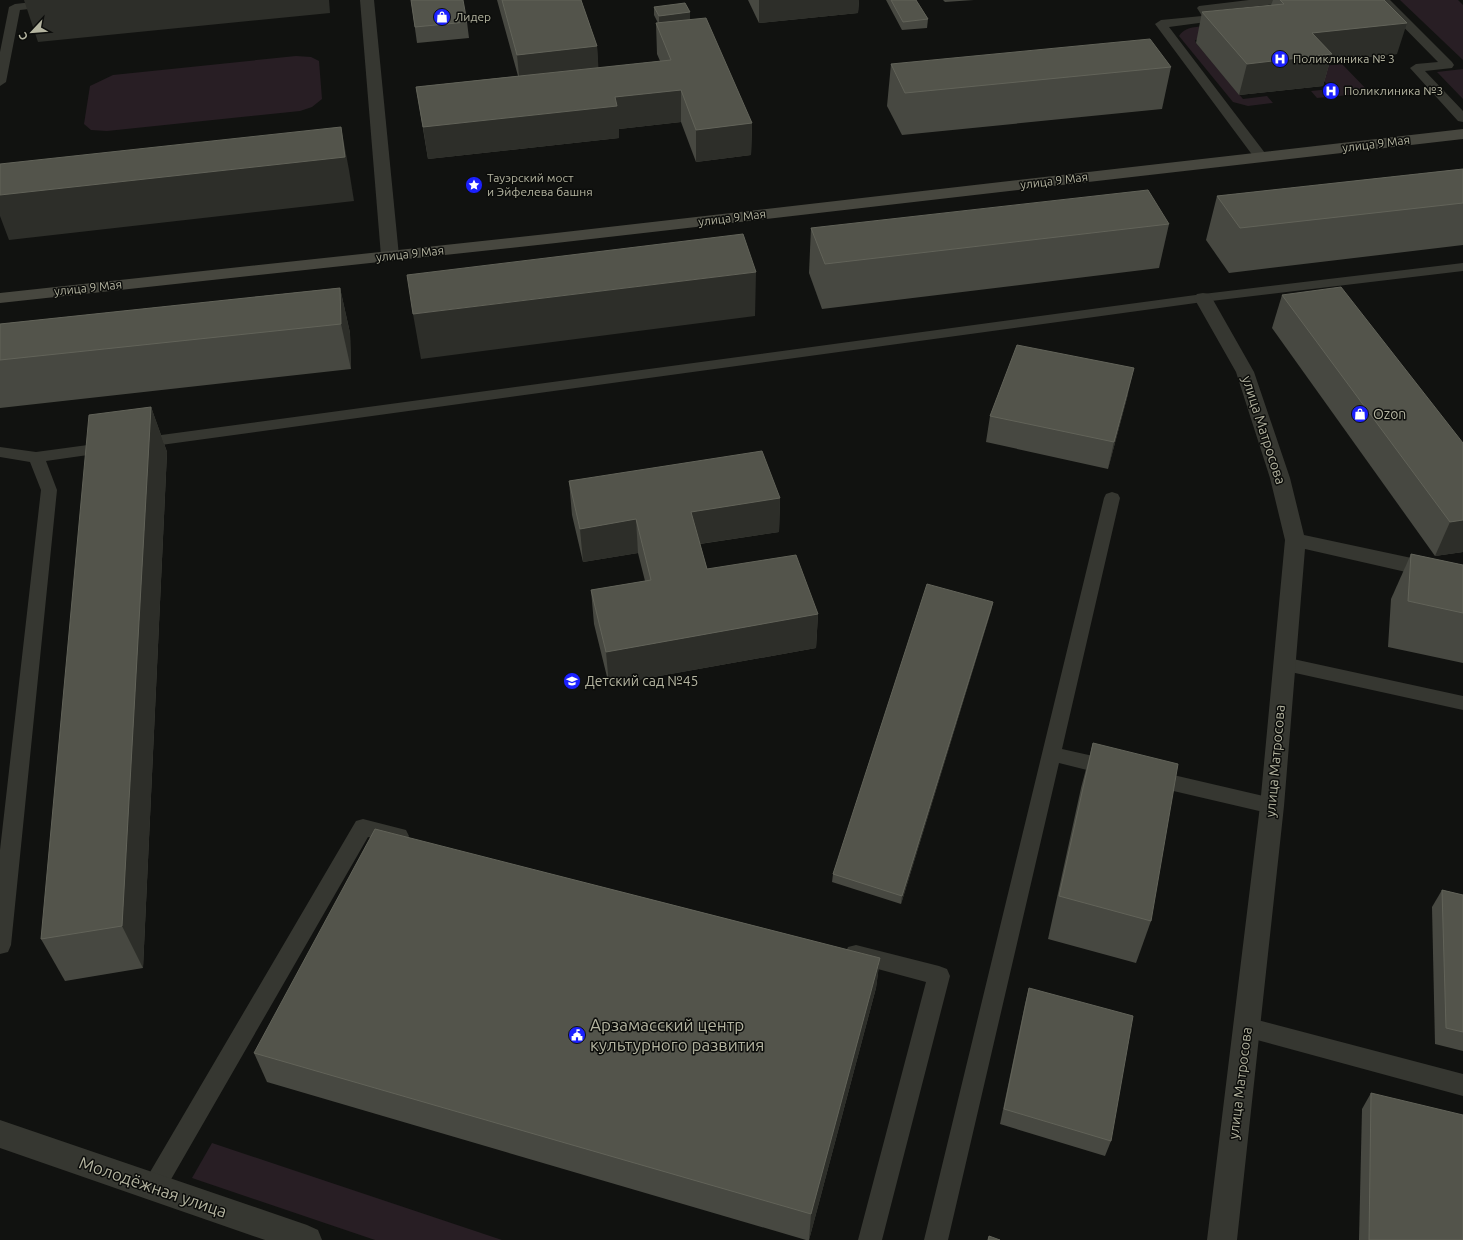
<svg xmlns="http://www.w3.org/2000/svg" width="1463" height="1240" font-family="Ubuntu,sans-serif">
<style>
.green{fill:#281e24}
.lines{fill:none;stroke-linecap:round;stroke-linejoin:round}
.lane{fill:#363731;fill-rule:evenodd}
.street{fill:#363731;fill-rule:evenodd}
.secondary{fill:#47473f;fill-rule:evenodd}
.wall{fill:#474841}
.shaded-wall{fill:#2d2e29}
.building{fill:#53544b;stroke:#626359}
.labels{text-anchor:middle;stroke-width:3;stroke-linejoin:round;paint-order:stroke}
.far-poi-label{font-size:12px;fill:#b4b4a0;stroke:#0c0d0b;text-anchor:start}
.far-street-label{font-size:12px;fill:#b4b4a0;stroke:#0c0d0b}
.poi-label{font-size:14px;fill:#b4b4a0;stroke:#0c0d0b;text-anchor:start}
.street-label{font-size:14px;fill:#b4b4a0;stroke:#0c0d0b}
.near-poi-label{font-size:17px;fill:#b4b4a0;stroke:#0c0d0b;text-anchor:start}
.near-street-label{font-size:17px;fill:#b4b4a0;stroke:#0c0d0b}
</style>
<rect width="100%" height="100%" fill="#111210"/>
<g class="green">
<polygon points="1400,0 1458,0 1463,5 1463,60"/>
<path d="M1218,26L1226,36L1195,40L1196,43L1243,99L1267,96L1273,103L1248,106L1233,102L1179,36C1186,24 1206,27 1218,26Z"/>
<polygon points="296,56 311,57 319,61 322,99 312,107 300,111 107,131 91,130 84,124 90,86 113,75"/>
<polygon points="1342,64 1370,93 1317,98 1311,91 1331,89 1312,67"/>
<polygon points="1463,69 1463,99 1437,72"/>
<polygon points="212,1143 502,1240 375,1240 192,1178"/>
</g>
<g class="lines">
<g class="lane">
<polygon points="50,0 90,0 84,3 20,10 6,82 0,86 0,52 9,7 15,4"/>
<polygon points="1249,0 1291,0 1285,3 1211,11 1216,19 1214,21 1169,27 1268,157 1266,160 1256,160 1155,24 1161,20 1202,16 1197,8 1199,6"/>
<polygon points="1377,0 1390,0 1452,62 1454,65 1452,68 1425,71 1463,111 1463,122 1458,121 1410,68 1416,64 1438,62"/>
<polygon points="1463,263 1463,271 1203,302 139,448 133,447 131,443 133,439 139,438 1203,294"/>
<polygon points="110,442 116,443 118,447 116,451 46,461 57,490 11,945 8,952 0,954 0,850 41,490 30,462 0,457 0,447 36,452"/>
<polygon points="1112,492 1118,494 1120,498 1062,749 1111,760 1118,763 1121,768 1118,773 1111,776 1059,763 948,1240 924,1240 1104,498 1106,494"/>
<polygon points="1284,657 1463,696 1463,710 1277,669 1275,664 1277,659"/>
<polygon points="1152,770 1272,798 1279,800 1282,806 1279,812 1272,814 1152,786 1145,784 1142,778 1145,772"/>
<polygon points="363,819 406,830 409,836 406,842 399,844 368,837 162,1195 154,1199 146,1195 142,1187 146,1179 356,821"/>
<polygon points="856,945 939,966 947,969 950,976 882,1240 858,1240 926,982 848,961 845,954 848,947"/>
<polygon points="1246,1017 1463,1074 1463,1096 1246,1037 1238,1034 1235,1027 1238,1020"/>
</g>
<g class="street">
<polygon points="360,0 374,0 399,256 396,260 390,261 384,260 381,256"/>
<polygon points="1203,293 1209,294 1212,298 1254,372 1290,478 1304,535 1463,569 1463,585 1305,549 1284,806 1237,1240 1207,1240 1260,806 1285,540 1270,478 1236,372 1194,298 1197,294"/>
<polygon points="0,1120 307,1225 318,1230 322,1240 265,1240 0,1148"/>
</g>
<polygon class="secondary" points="1463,129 1463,139 556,243 0,303 0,293 556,233"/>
</g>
<g class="wall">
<polygon points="411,0 467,22 469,38 417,43"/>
<polygon points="497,0 581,0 597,46 598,68 660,61 657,54 656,23 658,23 654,15 654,7 690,12 690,19 752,123 751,155 696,162 681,122 619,129 619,138 428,159 416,87 518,76"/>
<polygon points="748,0 859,0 858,13 759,23"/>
<polygon points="886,0 916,0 928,19 927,28 902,30"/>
<polygon points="943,0 974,0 945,2"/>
<polygon points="1273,0 1384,0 1397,54 1330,61 1323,86 1239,95 1196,43 1202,12 1271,5"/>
<polygon points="891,64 1171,67 1162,109 902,135 887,106"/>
<polygon points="1463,169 1463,245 1229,273 1206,240 1217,196"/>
<polygon points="1169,224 1159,268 822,309 809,273 811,228"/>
<polygon points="340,288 350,333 351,369 0,408 0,324"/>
<polygon points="1282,295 1463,443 1463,552 1435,556 1272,328"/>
<polygon points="1128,394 1108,469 986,442 990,416"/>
<polygon points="151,407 167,452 143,968 65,981 41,939"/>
<polygon points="569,481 780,498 779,532 700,544 707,569 818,614 816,648 609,685 594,624 591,590 645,581 638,553 583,562 572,515"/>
<polygon points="1411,554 1463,565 1463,663 1388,647 1391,599"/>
<polygon points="993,602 991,611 901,904 832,882 833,874"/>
<polygon points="1093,743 1151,921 1136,963 1048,939 1081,788"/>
<polygon points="1442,890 1463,895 1463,1051 1435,1044 1432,907"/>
<polygon points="880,958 876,988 809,1240 806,1240 267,1082 254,1053"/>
<polygon points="1029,988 1111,1141 1105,1156 1000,1124 1025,1004"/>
<polygon points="1371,1093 1463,1240 1359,1240 1362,1109"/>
</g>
<g class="shaded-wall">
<polygon points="24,0 329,0 330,13 38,42"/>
<polygon points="759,0 859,0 858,13 759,23"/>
<polygon points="690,12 690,21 659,25 659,16"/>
<polygon points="1407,23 1397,54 1330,61 1323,86 1239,95 1247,64 1312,33"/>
<polygon points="597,46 599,77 520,86 517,55"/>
<polygon points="681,90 681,122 619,129 619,138 428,159 423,127 615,97"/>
<polygon points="752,123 751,155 696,162 696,130"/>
<polygon points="341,127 349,170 354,201 9,240 0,216 0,195"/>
<polygon points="756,272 755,316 421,359 413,314"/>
<polygon points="340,288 350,333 351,369 341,324"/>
<polygon points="1134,368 1128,394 1108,469 1114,442"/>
<polygon points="151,407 167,452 143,968 122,926"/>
<polygon points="780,498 779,532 692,545 691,512"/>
<polygon points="636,519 638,553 583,562 580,529"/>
<polygon points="1463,520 1463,552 1435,556 1450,522"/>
<polygon points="993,602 991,611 901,904 902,896"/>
<polygon points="818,614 816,648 609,685 606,652"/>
<polygon points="880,958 876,988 809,1240 811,1214"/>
</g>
<g class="building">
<polygon points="411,0 463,0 467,22 415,27"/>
<polygon points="502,0 581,0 597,46 517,55"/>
<polygon points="891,0 916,0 928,19 903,22"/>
<polygon points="1280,0 1384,0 1407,23 1312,33 1332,54 1247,64 1202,12 1284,4"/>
<polygon points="685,3 690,12 659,16 654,7"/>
<polygon points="706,18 752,123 696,130 681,90 615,97 617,106 423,127 416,87 671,60 656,23"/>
<polygon points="1150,39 1171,67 905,93 891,64"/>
<polygon points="341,127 345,157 0,195 0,164"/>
<polygon points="1463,169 1463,203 1240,228 1217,196"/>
<polygon points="1148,190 1169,224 825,264 811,228"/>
<polygon points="743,234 756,272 413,314 407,275"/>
<polygon points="1341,287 1463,443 1463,520 1450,522 1282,295"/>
<polygon points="340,288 341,324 0,360 0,324"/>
<polygon points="1017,345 1134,368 1114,442 990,416"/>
<polygon points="151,407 122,926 41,939 89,415"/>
<polygon points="762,451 780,498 691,512 707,569 796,555 818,614 606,652 591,590 651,580 636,519 580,529 569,481"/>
<polygon points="1411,554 1463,565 1463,613 1408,601"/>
<polygon points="927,584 993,602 902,896 833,874"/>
<polygon points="1093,743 1178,764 1151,921 1059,896"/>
<polygon points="375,829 880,958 811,1214 254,1053"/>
<polygon points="1442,890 1463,895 1463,1032 1446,1028"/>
<polygon points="1029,988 1133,1016 1111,1141 1004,1109"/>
<polygon points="1371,1093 1463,1115 1463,1240 1369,1240"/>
<polygon points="989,1236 1000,1240 988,1240"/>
</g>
<defs>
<g id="shop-disc" transform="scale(0.9)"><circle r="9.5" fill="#1b20ff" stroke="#0c0d0b"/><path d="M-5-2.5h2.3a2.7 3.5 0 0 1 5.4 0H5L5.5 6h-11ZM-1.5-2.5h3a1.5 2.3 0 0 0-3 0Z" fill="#fff"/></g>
<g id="hospital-disc" transform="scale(0.9)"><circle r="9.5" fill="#1b20ff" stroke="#0c0d0b"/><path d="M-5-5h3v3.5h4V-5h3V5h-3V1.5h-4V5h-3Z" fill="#fff"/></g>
<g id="sight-disc" transform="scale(0.9)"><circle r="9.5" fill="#1b20ff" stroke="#0c0d0b"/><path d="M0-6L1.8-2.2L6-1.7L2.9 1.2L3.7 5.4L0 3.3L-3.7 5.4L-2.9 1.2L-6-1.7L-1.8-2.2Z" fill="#fff"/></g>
<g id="school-disc" transform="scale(0.9)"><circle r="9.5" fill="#1b20ff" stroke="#0c0d0b"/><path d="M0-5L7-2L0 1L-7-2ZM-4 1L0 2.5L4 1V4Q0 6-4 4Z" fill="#fff"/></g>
<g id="civic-disc" transform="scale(0.9)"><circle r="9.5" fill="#1b20ff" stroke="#0c0d0b"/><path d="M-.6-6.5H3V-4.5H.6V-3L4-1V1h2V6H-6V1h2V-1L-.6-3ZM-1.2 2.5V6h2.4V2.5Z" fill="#fff"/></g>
</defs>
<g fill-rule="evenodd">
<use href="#shop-disc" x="442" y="17"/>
<use href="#hospital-disc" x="1280" y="59"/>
<use href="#hospital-disc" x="1331" y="91"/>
<use href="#sight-disc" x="474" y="185"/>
<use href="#shop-disc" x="1360" y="414"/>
<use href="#school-disc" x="572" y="681"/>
<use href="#civic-disc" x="577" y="1035"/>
</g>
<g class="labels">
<g class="far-poi-label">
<text x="455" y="21">Лидер</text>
<text x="1293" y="63">Поликлиника № 3</text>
<text x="1344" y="95">Поликлиника №3</text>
<text x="487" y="182">Тауэрский мост<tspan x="487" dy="14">и Эйфелева башня</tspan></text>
</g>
<g class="far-street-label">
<text transform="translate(1376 144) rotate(-7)" y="4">улица 9 Мая</text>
<text transform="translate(1054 181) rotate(-7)" y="4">улица 9 Мая</text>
<text transform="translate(732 218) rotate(-7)" y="4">улица 9 Мая</text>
<text transform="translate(410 254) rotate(-6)" y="4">улица 9 Мая</text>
<text transform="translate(88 288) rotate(-6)" y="4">улица 9 Мая</text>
</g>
<g class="poi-label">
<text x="1373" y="419">Ozon</text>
<text x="585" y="686">Детский сад №45</text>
</g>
<g class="street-label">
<text transform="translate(1264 430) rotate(72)" y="5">улица Матросова</text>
<text transform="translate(1275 761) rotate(-85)" y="5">улица Матросова</text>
<text transform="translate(1240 1083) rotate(-83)" y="5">улица Матросова</text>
</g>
<g class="near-poi-label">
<text x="590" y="1031">Арзамасский центр<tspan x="590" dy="20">культурного развития</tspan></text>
</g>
<g class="near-street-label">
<text transform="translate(153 1187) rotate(19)" y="6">Молодёжная улица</text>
</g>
</g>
<g transform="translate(32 32) rotate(244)" stroke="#0c0d0b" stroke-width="3" paint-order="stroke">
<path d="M0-3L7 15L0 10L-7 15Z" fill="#b4b4a0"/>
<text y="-6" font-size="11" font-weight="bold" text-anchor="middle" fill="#b4b4a0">С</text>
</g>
</svg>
